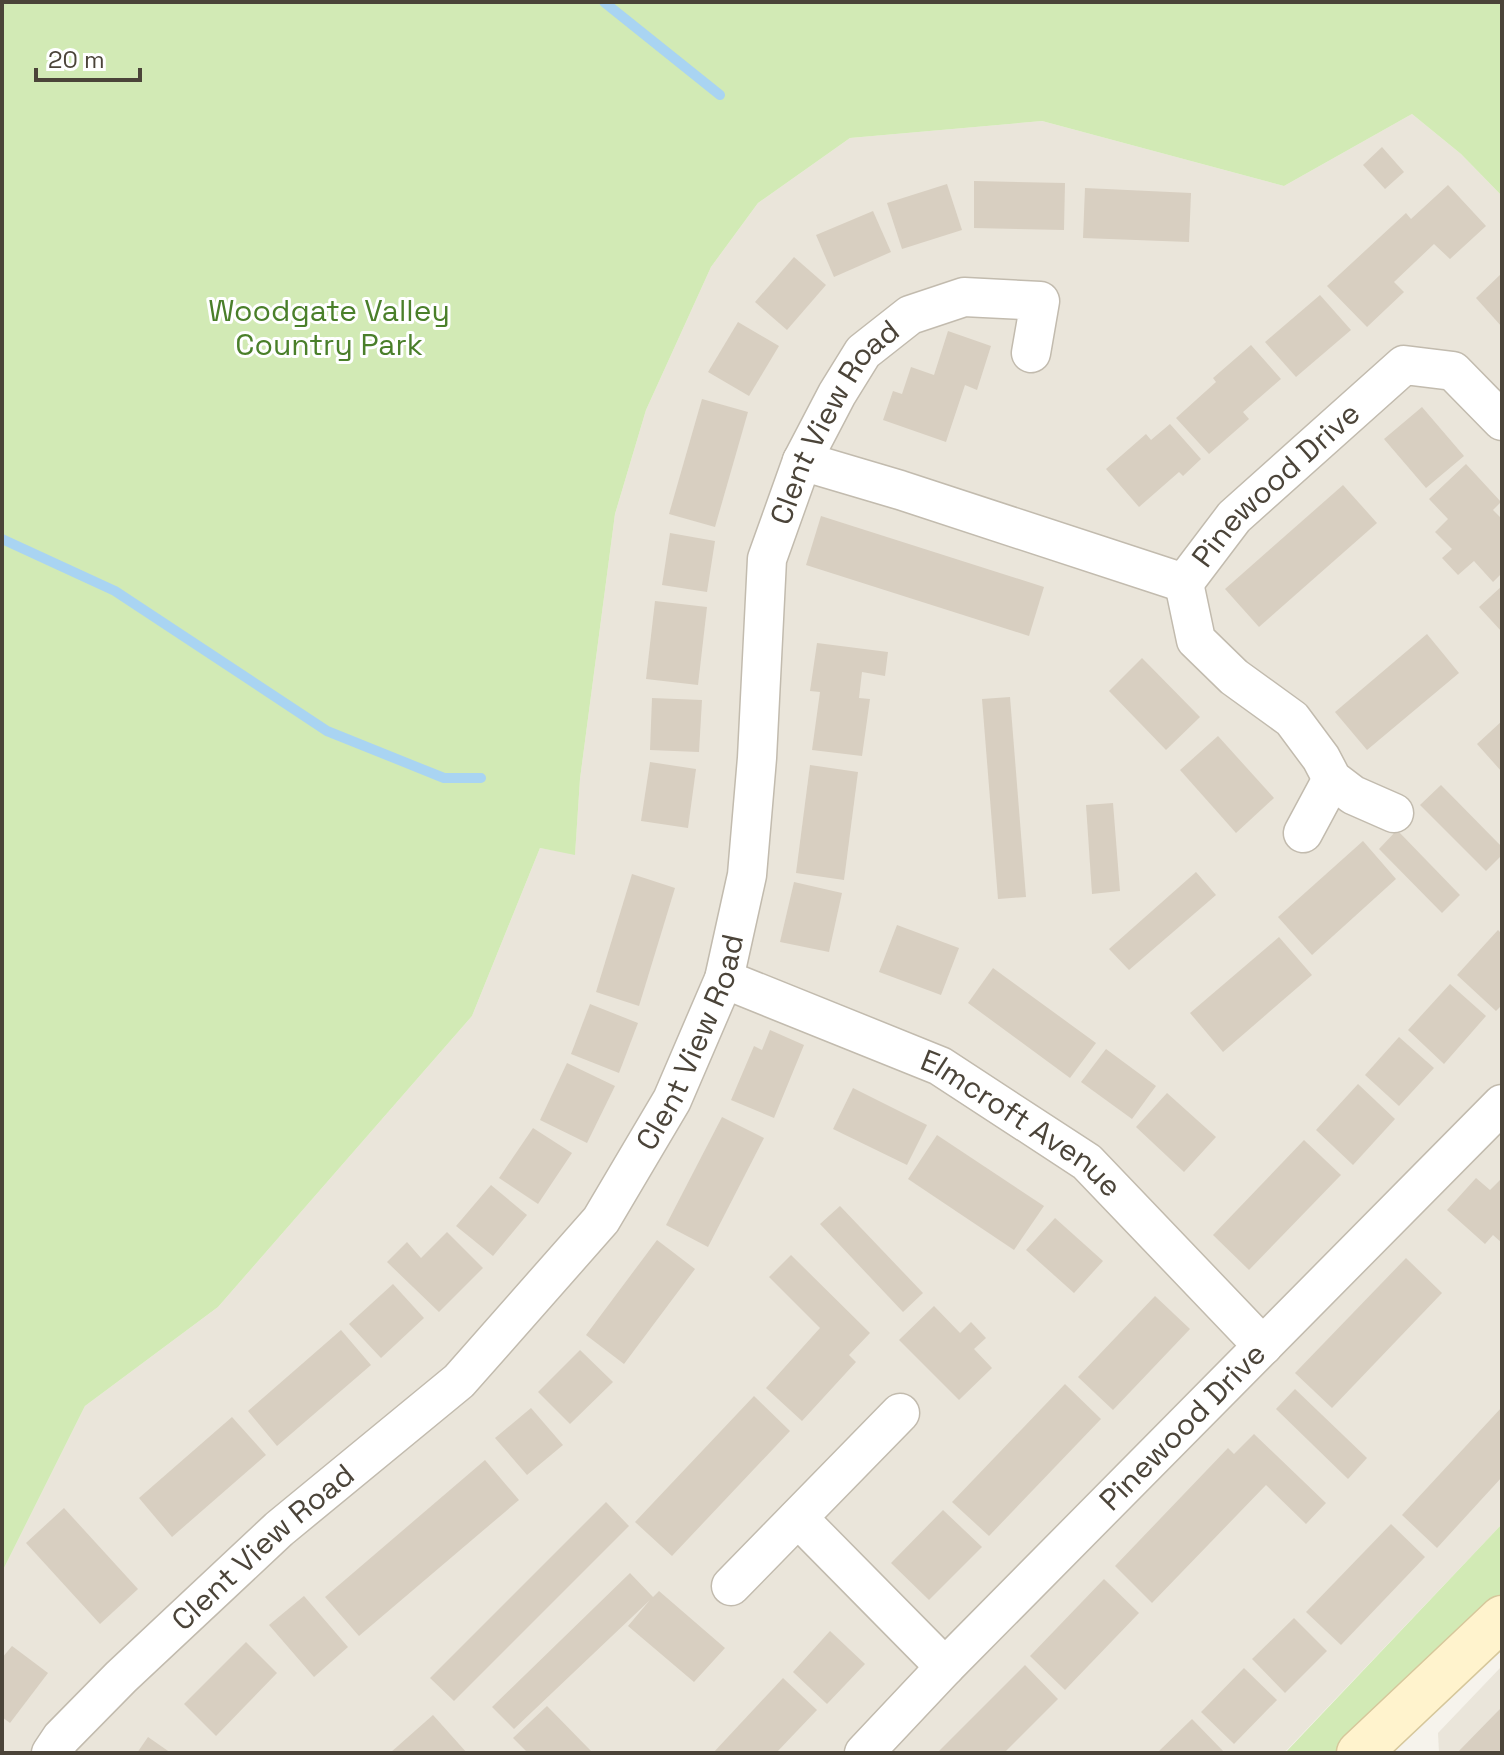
<svg xmlns="http://www.w3.org/2000/svg" width="1504" height="1755" font-family="'Space Grotesk',sans-serif">
<style>
.residential{fill:#eae5da}
.green{fill:#d2eab5}
.lines{fill:none;stroke-linecap:round;stroke-linejoin:round}
.stream{stroke:#a9d4f2;stroke-width:10}
.building{fill:#d8cfc1}
.street-casing{stroke:#c2bbae;stroke-width:41}
.secondary-casing{stroke:#d6c79b;stroke-width:47}
.street{stroke:#fff;stroke-width:38}
.secondary{stroke:#fff3cd;stroke-width:44}
.labels{text-anchor:middle;stroke-width:6;stroke-linejoin:round;paint-order:stroke}
.park-label{font-size:30px;fill:#4a7f2a;stroke:#fff}
.street-label{font-size:30px;fill:#4b4439;stroke:#fff}
</style>
<rect width="100%" height="100%" fill="#f6f3ec"/>
<g class="residential">
<polygon points="1412,114 1461,154 1502,196 1502,1524 1284,1753 2,1753 2,1572 85,1406 218,1307 472,1016 540,848 575,854 580,779 615,514 646,410 711,267 758,203 850,138 1042,121 1284,186"/>
<polygon points="1502,1666 1502,1753 1439,1753 1438,1733"/>
</g>
<g class="green">
<polygon points="2,2 1502,2 1502,196 1461,154 1412,114 1284,186 1042,121 850,138 758,203 711,267 646,410 615,514 580,779 575,855 540,848 472,1016 218,1307 85,1406 2,1572"/>
<polygon points="1502,1524 1502,1597 1342,1753 1285,1753"/>
</g>
<g class="lines">
<g class="stream">
<polyline points="604,2 720,95"/>
<polyline points="2,539 115,591 327,731 444,778 481,778"/>
</g>
</g>
<g class="building">
<polygon points="1382,147 1404,172 1385,189 1363,165"/>
<polygon points="974,181 1065,183 1064,230 974,228"/>
<polygon points="947,184 962,230 902,249 887,203"/>
<polygon points="1448,185 1486,226 1450,259 1434,244 1394,282 1404,292 1367,327 1327,286 1406,213 1411,219"/>
<polygon points="1085,188 1191,193 1189,242 1083,238"/>
<polygon points="873,211 891,252 834,277 816,235"/>
<polygon points="794,257 826,285 787,330 755,302"/>
<polygon points="1502,273 1502,327 1476,298"/>
<polygon points="1320,295 1351,330 1296,377 1265,342"/>
<polygon points="738,322 779,346 749,396 708,372"/>
<polygon points="948,331 991,346 977,390 965,385 946,442 883,420 893,391 902,394 911,367 934,375"/>
<polygon points="1251,345 1281,379 1243,412 1249,419 1209,454 1176,418 1216,382 1213,378"/>
<polygon points="702,399 748,412 715,527 669,514"/>
<polygon points="1422,407 1464,456 1426,488 1384,439"/>
<polygon points="1170,424 1201,459 1183,476 1179,472 1139,507 1106,469 1146,434 1151,440"/>
<polygon points="1466,464 1501,502 1493,510 1502,519 1502,573 1493,582 1474,561 1458,575 1442,558 1452,549 1435,532 1448,519 1429,499"/>
<polygon points="1343,485 1377,523 1259,627 1225,589"/>
<polygon points="821,516 1044,587 1029,636 806,565"/>
<polygon points="670,533 715,541 707,592 662,585"/>
<polygon points="1502,586 1502,632 1479,607"/>
<polygon points="655,601 707,607 698,685 646,679"/>
<polygon points="1427,634 1459,673 1367,750 1335,712"/>
<polygon points="817,643 888,652 885,676 862,672 859,698 870,699 862,756 812,750 820,692 810,691"/>
<polygon points="1142,658 1200,717 1166,750 1109,691"/>
<polygon points="1010,697 1026,897 998,899 982,699"/>
<polygon points="652,698 702,700 699,752 650,750"/>
<polygon points="1502,721 1502,772 1477,744"/>
<polygon points="1218,736 1274,798 1236,833 1180,770"/>
<polygon points="650,762 696,769 688,828 641,821"/>
<polygon points="810,765 858,772 844,880 796,873"/>
<polygon points="1441,785 1502,847 1502,855 1486,871 1420,805"/>
<polygon points="1113,803 1120,891 1092,894 1086,805"/>
<polygon points="1397,830 1460,895 1442,913 1379,849"/>
<polygon points="1363,841 1396,879 1312,955 1278,917"/>
<polygon points="1196,872 1216,895 1129,970 1109,949"/>
<polygon points="632,874 675,888 639,1006 596,992"/>
<polygon points="794,882 842,893 829,952 780,942"/>
<polygon points="897,925 959,948 941,995 879,972"/>
<polygon points="1498,930 1502,934 1502,1005 1496,1011 1457,975"/>
<polygon points="1279,937 1312,975 1223,1052 1190,1013"/>
<polygon points="993,968 1096,1043 1070,1078 968,1003"/>
<polygon points="1450,984 1486,1016 1444,1064 1408,1030"/>
<polygon points="590,1004 638,1023 619,1073 571,1054"/>
<polygon points="770,1030 804,1045 774,1118 731,1100 754,1046 762,1050"/>
<polygon points="1399,1037 1434,1068 1399,1106 1365,1075"/>
<polygon points="1106,1049 1156,1086 1132,1119 1081,1082"/>
<polygon points="567,1063 615,1086 587,1143 540,1120"/>
<polygon points="1358,1084 1395,1119 1353,1165 1316,1130"/>
<polygon points="853,1088 927,1125 907,1165 833,1129"/>
<polygon points="1167,1093 1216,1137 1184,1172 1136,1127"/>
<polygon points="722,1117 764,1138 708,1247 666,1225"/>
<polygon points="533,1128 572,1153 538,1204 499,1178"/>
<polygon points="937,1135 1044,1206 1014,1250 908,1179"/>
<polygon points="1304,1140 1341,1175 1249,1270 1213,1235"/>
<polygon points="1476,1178 1490,1190 1500,1180 1502,1182 1502,1243 1493,1235 1485,1244 1447,1210"/>
<polygon points="491,1185 527,1215 493,1256 456,1226"/>
<polygon points="840,1206 923,1293 903,1312 820,1224"/>
<polygon points="1055,1218 1103,1261 1074,1293 1026,1250"/>
<polygon points="447,1232 483,1268 439,1312 387,1262 407,1242 421,1258"/>
<polygon points="657,1240 695,1269 624,1364 586,1335"/>
<polygon points="791,1255 870,1333 849,1355 856,1362 802,1421 766,1388 820,1328 769,1277"/>
<polygon points="1406,1258 1442,1293 1332,1408 1295,1373"/>
<polygon points="393,1284 424,1318 381,1358 349,1324"/>
<polygon points="1155,1296 1190,1329 1113,1410 1078,1377"/>
<polygon points="934,1306 960,1333 971,1322 986,1338 974,1349 992,1368 959,1400 899,1340"/>
<polygon points="341,1330 371,1365 277,1446 248,1411"/>
<polygon points="580,1350 613,1382 570,1424 538,1392"/>
<polygon points="1065,1384 1101,1419 989,1536 952,1502"/>
<polygon points="1295,1389 1367,1458 1348,1479 1276,1409"/>
<polygon points="754,1396 790,1431 672,1556 635,1522"/>
<polygon points="1502,1407 1502,1477 1437,1548 1402,1515"/>
<polygon points="531,1408 563,1445 527,1475 495,1438"/>
<polygon points="232,1417 266,1455 172,1537 139,1498"/>
<polygon points="1254,1434 1326,1503 1306,1524 1266,1485 1152,1603 1115,1566 1228,1448 1234,1454"/>
<polygon points="485,1460 519,1500 359,1636 325,1597"/>
<polygon points="606,1502 629,1526 454,1701 430,1678"/>
<polygon points="64,1508 138,1589 100,1624 26,1543"/>
<polygon points="943,1510 982,1547 929,1600 891,1563"/>
<polygon points="1391,1524 1425,1557 1341,1645 1306,1612"/>
<polygon points="630,1573 653,1597 659,1591 725,1648 694,1682 628,1626 650,1600 514,1729 492,1707"/>
<polygon points="1104,1579 1139,1613 1065,1690 1030,1656"/>
<polygon points="304,1596 348,1647 314,1677 269,1625"/>
<polygon points="1294,1618 1327,1651 1285,1693 1252,1659"/>
<polygon points="830,1631 865,1664 827,1704 793,1672"/>
<polygon points="246,1642 277,1673 216,1736 184,1704"/>
<polygon points="12,1646 48,1673 10,1723 2,1717 2,1658"/>
<polygon points="1025,1665 1058,1699 1004,1753 937,1753"/>
<polygon points="1244,1668 1277,1700 1234,1744 1201,1712"/>
<polygon points="783,1678 817,1710 776,1753 713,1753"/>
<polygon points="547,1706 593,1753 528,1753 513,1738"/>
<polygon points="1502,1707 1502,1753 1457,1753 1497,1712"/>
<polygon points="433,1715 467,1753 390,1753"/>
<polygon points="1192,1719 1225,1753 1157,1753"/>
<polygon points="148,1737 171,1753 137,1753"/>
</g>
<g class="lines">
<g class="street-casing">
<g id="street">
<path id="s1" d="M802,461L900,490L1184,583L1234,517L1404,365L1453,371L1502,421"/>
<polyline points="1184,583 1196,640 1234,677 1292,719 1321,758 1332,779 1353,795 1394,813"/>
<polyline points="1303,833 1332,779"/>
<path id="s2" d="M724,979L940,1066L1087,1162L1263,1346"/>
<polyline points="798,1518 945,1667"/>
<polyline points="731,1586 900,1413"/>
<path id="s3" d="M51,1753L61,1738L121,1677L279,1529L459,1381L601,1220L672,1100L724,979L747,875L757,758L767,559L802,461L837,394L863,352L910,315L964,297L1040,301L1031,353"/>
<path id="s4" d="M864,1753L945,1667L1502,1104"/>
</g>
</g>
<g class="secondary-casing">
<polyline id="secondary" points="1359,1753 1502,1618"/>
</g>
<use href="#street" class="street"/>
<use href="#secondary" class="secondary"/>
</g>
<g class="labels">
<g class="park-label">
<text x="329" y="321">Woodgate Valley<tspan x="329" dy="34">Country Park</tspan></text>
</g>
<g class="street-label">
<text dy="10" stroke="none"><textPath href="#s3" startOffset="1616">Clent View Road</textPath></text>
<text dy="10" stroke="none"><textPath href="#s1" startOffset="536">Pinewood Drive</textPath></text>
<text dy="10" stroke="none"><textPath href="#s3" startOffset="968">Clent View Road</textPath></text>
<text dy="10" stroke="none"><textPath href="#s2" startOffset="332">Elmcroft Avenue</textPath></text>
<text dy="10" stroke="none"><textPath href="#s4" startOffset="456">Pinewood Drive</textPath></text>
<text dy="10" stroke="none"><textPath href="#s3" startOffset="296">Clent View Road</textPath></text>
</g>
</g>
<rect width="1504" height="1755" fill="none" stroke="#4b4439" stroke-width="8"/>
<path d="M36 68v12h104v-12" fill="none" stroke="#4b4439" stroke-width="4"/>
<text x="48" y="68" font-size="24" fill="#4b4439" stroke="#ffffff" stroke-width="6" paint-order="stroke">20 m</text>
</svg>
